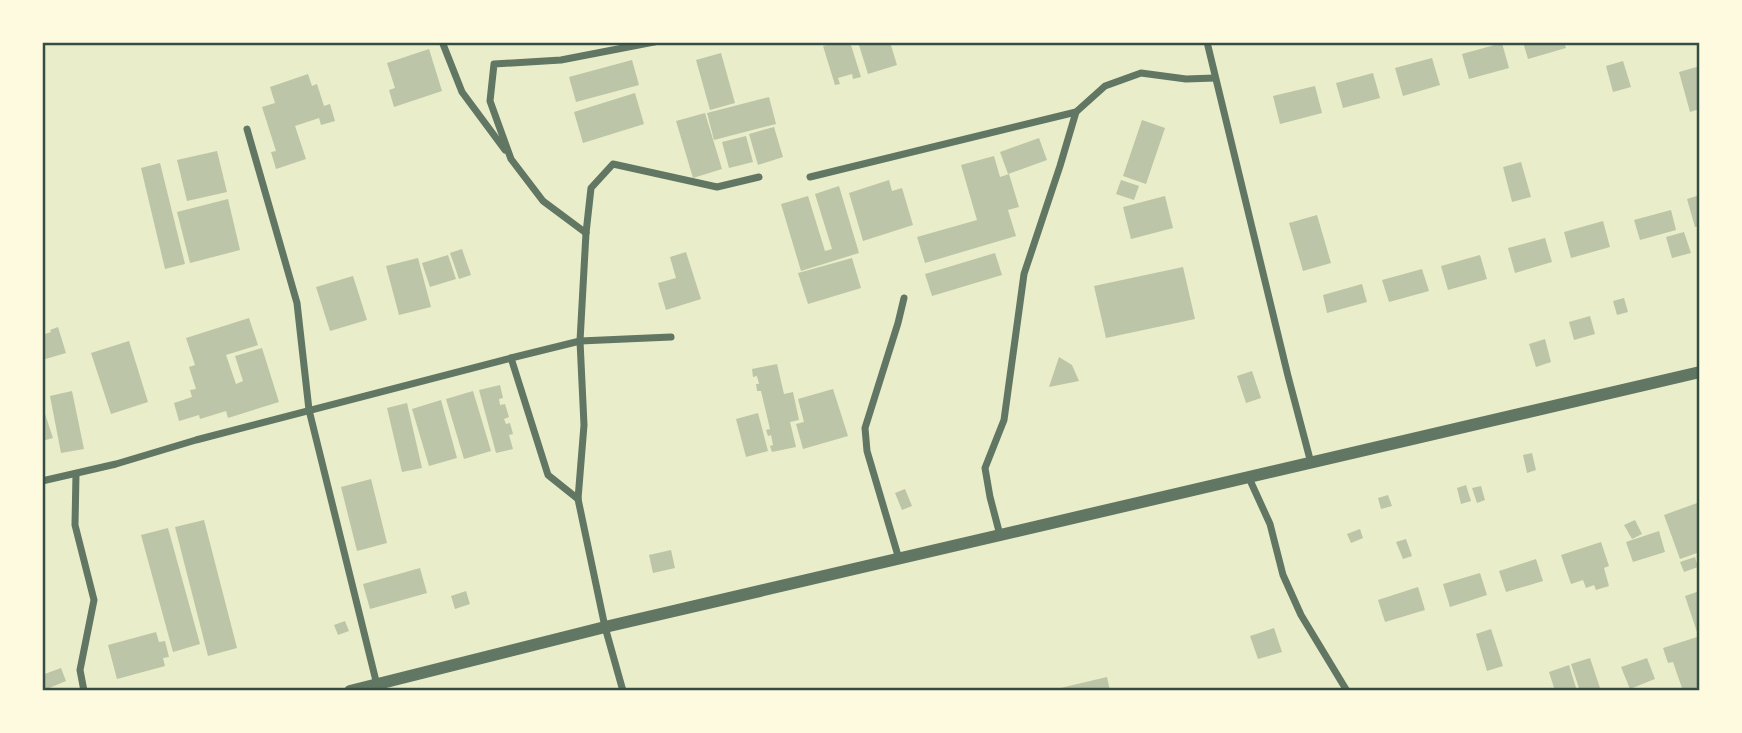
<svg xmlns="http://www.w3.org/2000/svg" width="1742" height="733" font-family="'DM Sans',sans-serif">
<style>
.building{fill:#bcc5a7}
.lines{fill:none;stroke-linecap:round;stroke-linejoin:round}
.minor{stroke:#617663;stroke-width:7}
.tertiary{stroke:#617663;stroke-width:12}
.neatline{fill:none;stroke:#344e41;stroke-width:2.5}
</style>
<rect width="100%" height="100%" fill="#e9edc9"/>
<g class="building">
<polygon points="836,42 850,42 861,77 853,79 852,74 838,78 840,84 835,85 823,46"/>
<polygon points="858,42 890,42 897,65 868,74"/>
<polygon points="1523,42 1564,42 1566,48 1528,59"/>
<polygon points="1502,43 1509,68 1469,79 1462,54"/>
<polygon points="429,49 442,91 394,107 389,90 395,88 387,63"/>
<polygon points="721,53 735,103 710,110 696,60"/>
<polygon points="1432,58 1440,85 1403,96 1395,68"/>
<polygon points="632,60 639,85 576,102 569,77"/>
<polygon points="1623,61 1631,87 1613,92 1606,66"/>
<polygon points="1700,66 1700,109 1690,112 1679,72"/>
<polygon points="1373,73 1380,98 1343,108 1336,83"/>
<polygon points="308,74 312,86 317,84 324,106 330,104 335,121 321,125 319,118 295,126 306,159 276,169 271,152 276,151 262,107 275,103 270,87"/>
<polygon points="1315,86 1322,113 1280,124 1273,96"/>
<polygon points="635,93 644,124 583,143 574,112"/>
<polygon points="769,97 776,124 714,140 707,113"/>
<polygon points="705,113 722,169 693,178 676,121"/>
<polygon points="1142,120 1165,128 1146,184 1123,176"/>
<polygon points="774,127 783,157 758,165 749,134"/>
<polygon points="746,136 753,162 729,168 722,142"/>
<polygon points="1039,138 1047,160 1008,174 1000,152"/>
<polygon points="217,151 227,192 187,201 177,160"/>
<polygon points="994,156 1000,177 1009,174 1019,207 1008,210 1016,236 925,263 917,237 977,220 961,165"/>
<polygon points="1521,162 1531,197 1512,202 1503,167"/>
<polygon points="160,163 185,264 165,269 141,168"/>
<polygon points="889,180 892,191 902,188 913,225 863,241 849,193"/>
<polygon points="1121,180 1139,186 1134,200 1116,194"/>
<polygon points="839,186 859,253 801,271 781,204 808,196 825,251 832,249 815,194"/>
<polygon points="1700,195 1700,226 1695,227 1687,199"/>
<polygon points="1165,196 1173,228 1131,239 1123,207"/>
<polygon points="228,199 240,250 190,263 177,212"/>
<polygon points="1671,210 1676,230 1640,240 1634,220"/>
<polygon points="1317,215 1331,263 1303,271 1289,223"/>
<polygon points="1603,221 1610,247 1571,258 1564,232"/>
<polygon points="1684,232 1691,253 1672,258 1666,237"/>
<polygon points="1545,238 1552,262 1515,273 1508,248"/>
<polygon points="462,249 471,275 459,279 450,253"/>
<polygon points="686,252 701,299 666,310 658,283 676,278 670,257"/>
<polygon points="995,253 1002,275 932,296 925,274"/>
<polygon points="448,255 456,279 430,287 422,263"/>
<polygon points="1480,255 1487,279 1448,290 1441,266"/>
<polygon points="418,258 431,307 399,315 386,266"/>
<polygon points="852,258 861,288 808,304 798,273"/>
<polygon points="1183,267 1195,319 1106,338 1094,286"/>
<polygon points="1422,269 1429,291 1389,302 1382,280"/>
<polygon points="353,276 367,320 330,331 316,287"/>
<polygon points="1362,284 1367,302 1327,313 1323,295"/>
<polygon points="1624,298 1628,312 1617,315 1613,301"/>
<polygon points="1590,316 1595,334 1574,340 1569,322"/>
<polygon points="249,318 258,345 226,355 236,384 243,381 235,356 262,348 279,402 228,418 226,411 200,419 199,415 179,421 174,403 192,397 190,390 196,389 189,367 195,365 186,338"/>
<polygon points="58,327 66,353 42,360 42,335 51,332 50,330"/>
<polygon points="1545,339 1551,362 1536,367 1529,344"/>
<polygon points="129,341 148,402 111,414 91,353"/>
<polygon points="1059,357 1072,365 1079,381 1049,387"/>
<polygon points="777,364 784,394 793,392 799,420 790,422 796,447 772,452 770,446 773,445 771,435 768,436 766,430 770,429 761,391 757,391 756,384 759,384 757,376 753,377 752,369"/>
<polygon points="1252,371 1261,398 1246,403 1237,376"/>
<polygon points="500,385 503,398 499,399 500,405 505,404 509,417 504,419 506,424 510,423 513,434 509,435 513,449 496,453 479,390"/>
<polygon points="833,389 848,436 803,449 796,424 804,422 798,399"/>
<polygon points="72,391 84,449 61,453 50,396"/>
<polygon points="473,391 491,451 464,459 446,399"/>
<polygon points="441,400 457,458 429,466 412,409"/>
<polygon points="407,403 422,468 402,472 387,408"/>
<polygon points="42,405 53,438 42,441"/>
<polygon points="758,413 768,451 746,457 736,419"/>
<polygon points="1532,453 1536,470 1527,473 1523,455"/>
<polygon points="371,479 387,543 357,551 341,487"/>
<polygon points="1466,485 1471,501 1461,504 1457,488"/>
<polygon points="1481,486 1485,500 1477,503 1472,488"/>
<polygon points="905,489 912,506 902,510 895,493"/>
<polygon points="1388,495 1392,506 1381,509 1378,498"/>
<polygon points="1700,502 1700,552 1680,559 1664,515"/>
<polygon points="204,520 237,648 208,656 175,527"/>
<polygon points="1635,520 1642,534 1632,539 1624,525"/>
<polygon points="168,528 200,644 173,652 141,535"/>
<polygon points="1360,529 1363,538 1351,543 1347,534"/>
<polygon points="1659,531 1665,552 1633,562 1626,542"/>
<polygon points="1406,539 1412,556 1403,559 1396,542"/>
<polygon points="1601,542 1609,566 1604,568 1609,586 1596,590 1594,585 1586,588 1583,580 1571,584 1561,555"/>
<polygon points="671,550 675,568 653,573 649,555"/>
<polygon points="1695,557 1698,567 1684,572 1680,562"/>
<polygon points="1536,559 1543,581 1506,592 1499,571"/>
<polygon points="420,568 427,593 370,609 363,584"/>
<polygon points="1480,573 1487,595 1450,607 1443,584"/>
<polygon points="1418,587 1425,610 1385,622 1378,600"/>
<polygon points="466,591 470,604 455,609 451,596"/>
<polygon points="1700,591 1700,635 1698,635 1685,596"/>
<polygon points="345,621 349,631 338,635 334,625"/>
<polygon points="1274,628 1282,652 1258,659 1250,636"/>
<polygon points="1491,629 1503,666 1487,671 1476,634"/>
<polygon points="156,632 159,642 165,641 169,657 163,658 165,666 117,679 108,645"/>
<polygon points="1697,637 1700,646 1700,691 1683,691 1673,662 1668,663 1663,648"/>
<polygon points="1590,658 1601,691 1580,691 1571,664"/>
<polygon points="1647,658 1655,679 1630,689 1621,667"/>
<polygon points="1569,665 1577,691 1555,691 1549,672"/>
<polygon points="61,668 66,681 42,691 42,675"/>
<polygon points="1107,677 1110,691 1053,691 1052,690"/>
</g>
<g class="lines">
<g class="minor">
<polyline points="1207,42 1288,376 1311,463"/>
<polyline points="443,44 462,92 505,150"/>
<polyline points="247,129 297,303 309,410 377,685"/>
<polyline points="810,177 1076,112 1105,86 1141,73 1186,79 1215,78"/>
<polyline points="586,233 543,201 511,159 490,101 494,64 561,60 654,42"/>
<polyline points="76,474 75,525 94,600 80,670 84,691"/>
<polyline points="1249,478 1270,524 1283,575 1301,615 1347,691"/>
<polyline points="42,481 116,464 196,440 511,358"/>
<polyline points="578,499 548,475 511,358 580,341 671,337"/>
<polyline points="1000,535 990,497 985,468 1004,420 1024,274 1060,166 1076,112"/>
<polyline points="899,559 867,451 865,428 898,323 904,298"/>
<polyline points="623,691 605,627 578,499 584,425 580,341 586,233 591,188 613,164 717,187 759,177"/>
</g>
<polyline class="tertiary" points="350,691 605,627 1700,372"/>
</g>
<rect width="1742" height="733" fill="none" stroke="#fefae0" stroke-width="88"/>
<rect x="44" y="44" width="1654" height="645" class="neatline"/>
</svg>
